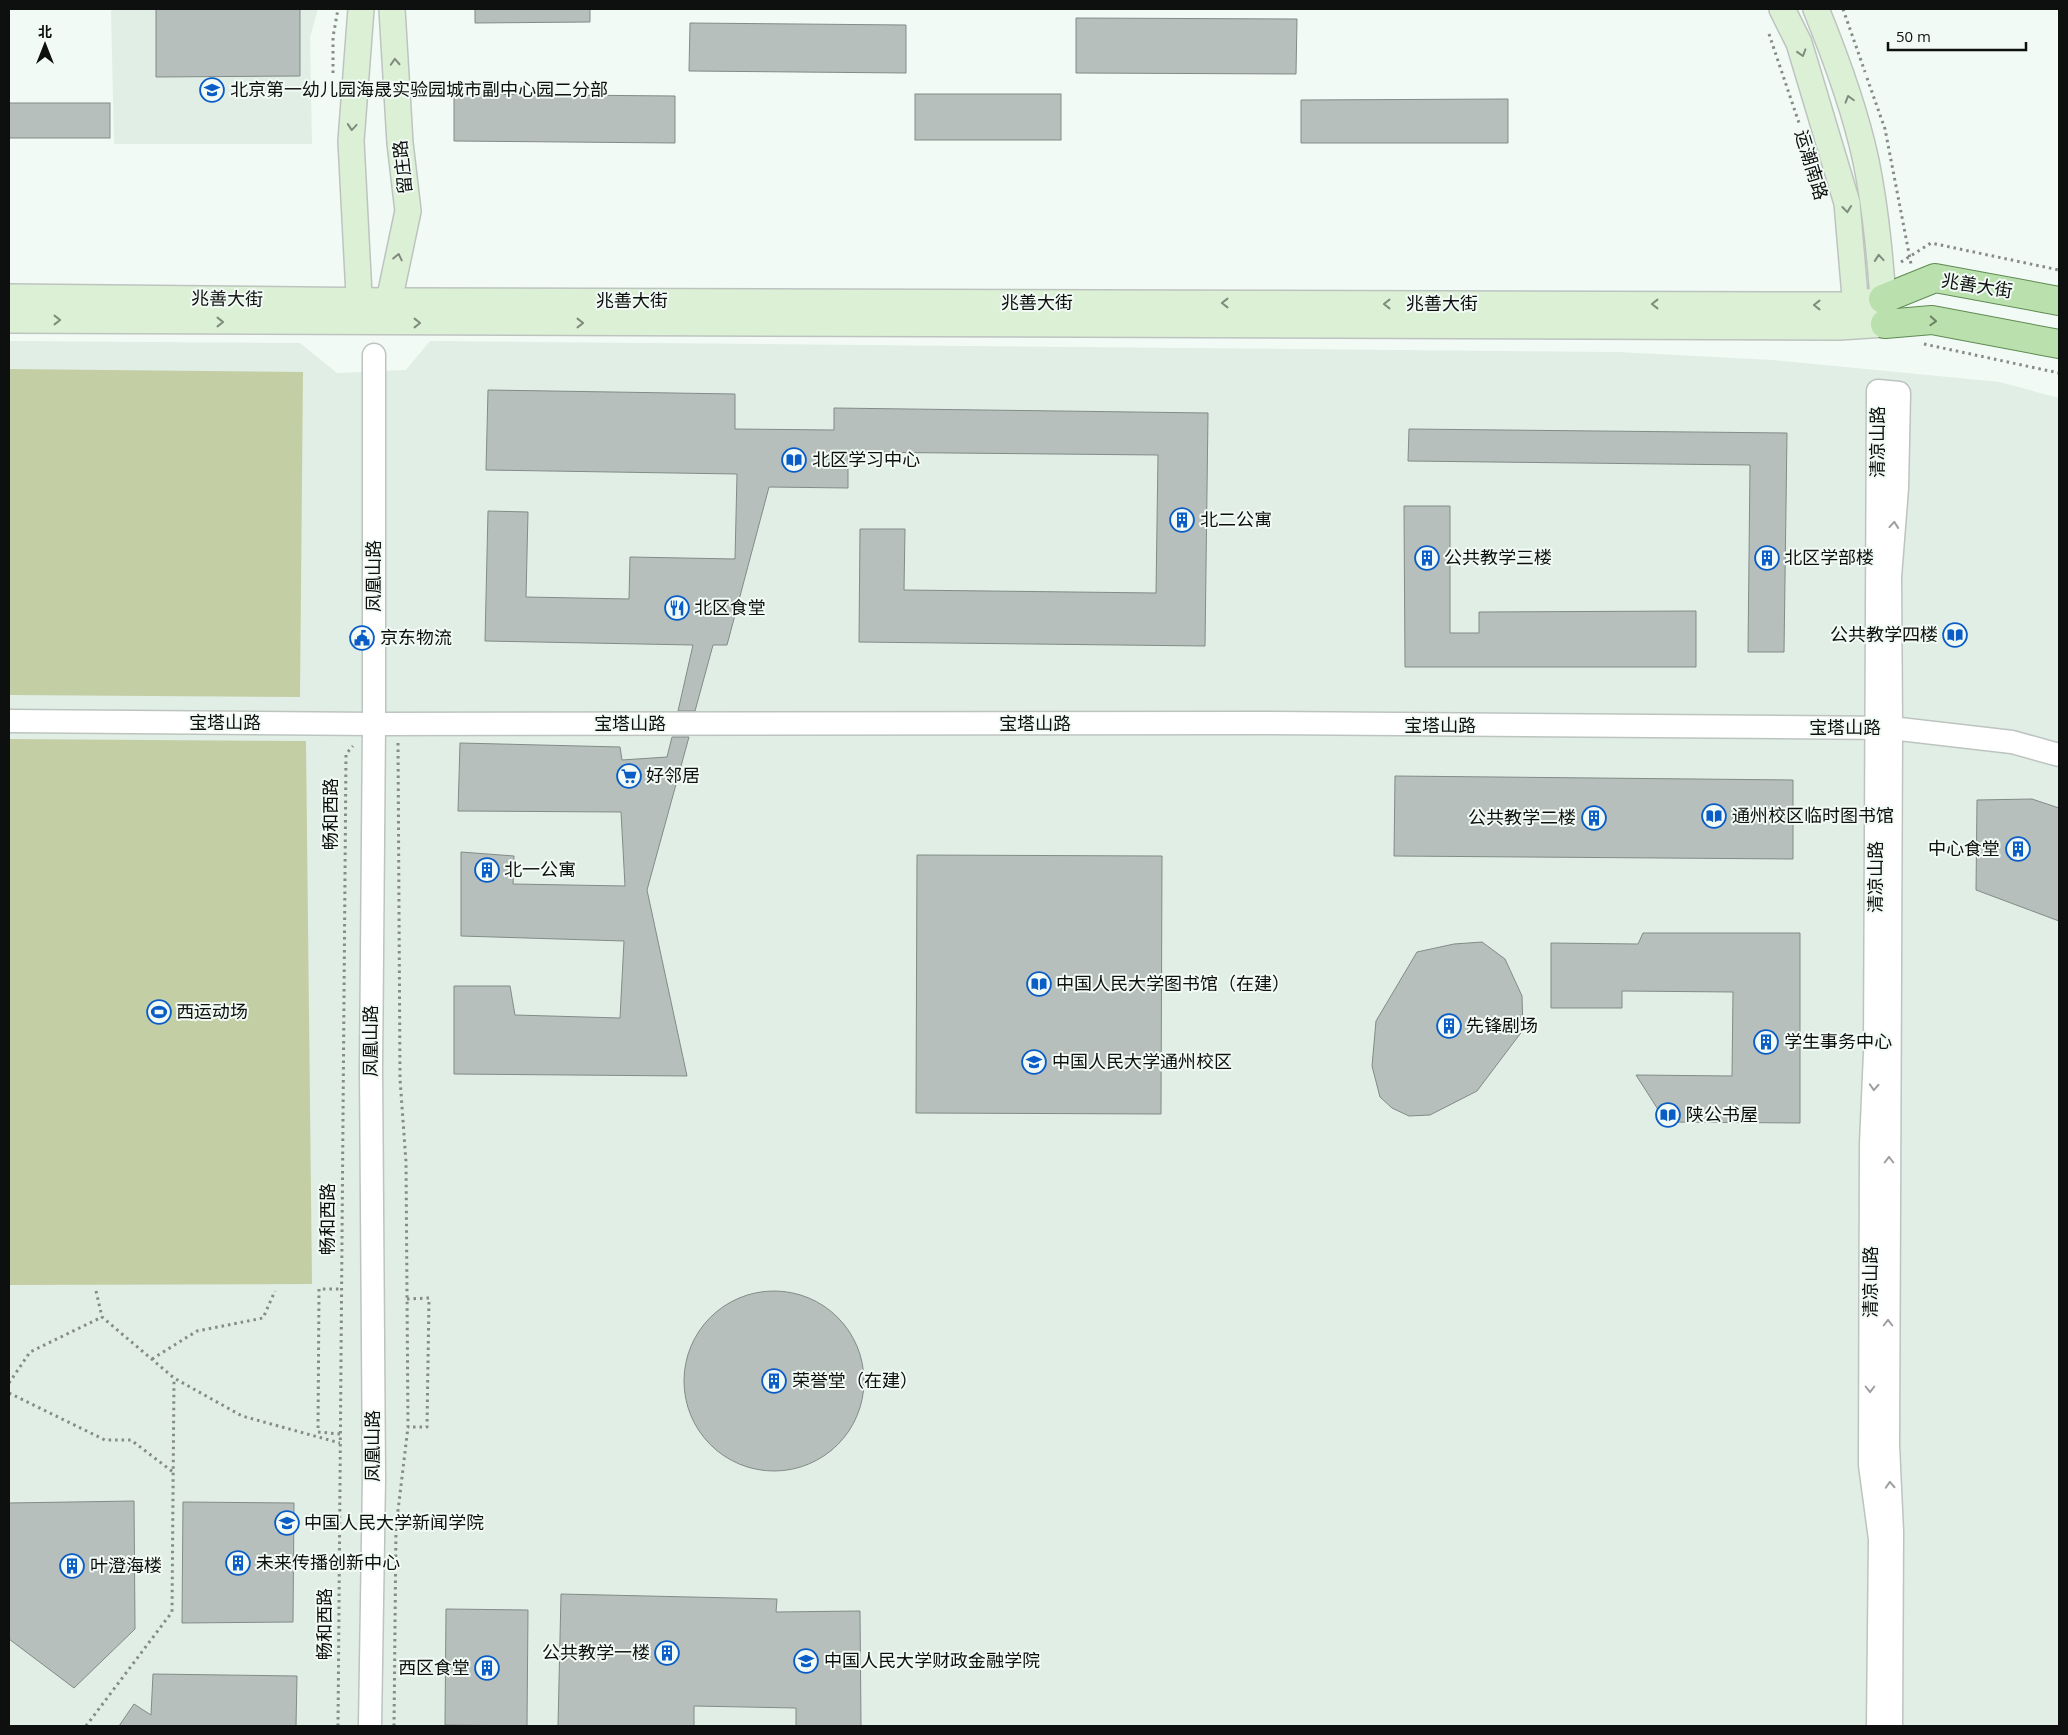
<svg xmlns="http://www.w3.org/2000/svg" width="2068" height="1735" font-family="'Open Sans','Noto Sans SC',sans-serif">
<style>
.built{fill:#e0eee5}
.green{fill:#c4cea5}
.building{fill:#b6bfbc;stroke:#838b89}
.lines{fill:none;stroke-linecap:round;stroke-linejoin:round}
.tertiary-casing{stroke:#bdc4c0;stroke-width:25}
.secondary-casing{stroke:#bdc4c0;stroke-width:28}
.primary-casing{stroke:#5f8a52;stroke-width:30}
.path{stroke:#858b87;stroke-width:3;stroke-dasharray:2.5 4;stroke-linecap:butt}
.tertiary{stroke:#fff;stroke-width:22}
.secondary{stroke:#dcf0d6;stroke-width:25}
.primary{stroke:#b9e0ad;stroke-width:28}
.oneway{stroke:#7f8b7c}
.oneway2{stroke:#6c8265}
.oneway3{stroke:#9e9f9f}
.labels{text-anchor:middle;stroke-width:4;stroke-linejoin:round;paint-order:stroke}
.poi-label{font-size:18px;fill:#0d100e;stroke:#f2faf5;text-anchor:start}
.street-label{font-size:18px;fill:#0d100e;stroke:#f2faf5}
</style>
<rect width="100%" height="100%" fill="#f2faf5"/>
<g class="built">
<polygon points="111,9 318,9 310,37 312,144 114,144"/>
<polygon points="9,341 300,343 337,373 406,370 430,341 1618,352 1773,360 2000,382 2059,398 2059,1726 9,1726"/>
</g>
<g class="green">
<polygon points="9,369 303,372 300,697 9,695"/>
<polygon points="9,739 306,741 312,1284 9,1285"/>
</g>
<g class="building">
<polygon points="156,9 300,9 300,76 156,77"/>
<polygon points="475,9 590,9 590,22 475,23"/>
<polygon points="1076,18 1297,19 1296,74 1076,73"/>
<polygon points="690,23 906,25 906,73 689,71"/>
<polygon points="454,94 675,96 675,143 454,141"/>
<rect x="915" y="94" width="146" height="46"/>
<polygon points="1508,99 1508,143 1301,143 1301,100"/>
<rect x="9" y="103" width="101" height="35"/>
<polygon points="488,390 735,394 735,429 834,430 834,408 1208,413 1205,646 859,642 860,529 905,529 904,590 1156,593 1158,455 848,452 848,488 769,487 727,645 713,645 695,711 678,711 693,645 485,641 488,511 528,512 526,597 629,599 630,557 735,559 737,474 486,470"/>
<polygon points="1409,429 1787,433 1784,652 1748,652 1750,465 1408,461"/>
<polygon points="1404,506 1450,506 1450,633 1479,633 1479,612 1696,611 1696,667 1405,667"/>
<polygon points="672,737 689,737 647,890 687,1076 454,1074 454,986 510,986 515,1015 620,1018 624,941 461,936 461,852 514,856 513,884 625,886 621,812 458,811 460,743 620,747 622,760 667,757"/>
<polygon points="1395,776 1793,780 1793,859 1394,856"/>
<polygon points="2032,799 2059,808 2059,921 1976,890 1977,800"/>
<polygon points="917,855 1162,856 1161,1114 916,1113"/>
<polygon points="1643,933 1800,933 1800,1123 1666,1122 1636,1075 1732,1076 1733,992 1622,991 1622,1008 1551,1008 1551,943 1638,944"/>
<polygon points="1482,942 1505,959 1522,996 1523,1030 1477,1091 1430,1115 1409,1116 1392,1108 1380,1097 1372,1066 1376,1021 1417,952 1454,944"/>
<circle cx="774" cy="1381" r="90"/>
<polygon points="134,1501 135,1629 74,1688 9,1639 9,1503"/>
<polygon points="183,1502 294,1503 293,1622 182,1623"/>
<polygon points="561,1594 777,1599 776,1612 860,1611 861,1726 796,1726 796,1708 694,1706 694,1726 558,1726"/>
<polygon points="446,1609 528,1610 527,1726 445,1725"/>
<polygon points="153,1674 297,1676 296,1726 119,1726 134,1704 151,1715"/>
</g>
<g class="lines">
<g class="tertiary-casing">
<g id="tertiary">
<polyline points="9,721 374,724 1264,723 1891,728 2012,742 2059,755"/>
<polyline points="370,1726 374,1478 371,1069 374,724 374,355"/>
<polyline points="1878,1726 1880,1539 1870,1465 1871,1144 1875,1053 1878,391 1899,393 1897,488 1890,577 1891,728 1888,1445 1892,1532 1891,1726"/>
</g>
</g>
<g class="secondary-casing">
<g id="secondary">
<polyline points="1782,9 1799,43 1847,203 1857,320"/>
<polyline points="9,297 389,301 1770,305 1855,305 1883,299"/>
<polyline points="360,315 351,141 361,9"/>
<polyline points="388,318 389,301 408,211 400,143 392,9"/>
<path d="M9,320L1839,327L1885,324C1881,270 1877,215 1866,161C1855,109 1836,58 1816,9"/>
</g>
</g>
<g class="primary-casing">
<g id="primary">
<polyline points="1883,299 1935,278 2059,301"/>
<polyline points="1885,324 1932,320 2059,344"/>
</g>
</g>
<g class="path">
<polyline points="1843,9 1865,72"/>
<polyline points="1769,34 1799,123"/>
<polyline points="333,73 333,37 338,9"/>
<polyline points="1867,78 1885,129 1911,264"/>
<polyline points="1901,262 1931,243 2059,270"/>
<polyline points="1924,344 2059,373"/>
<polyline points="96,1291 102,1317 174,1378 242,1416 340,1443"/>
<polyline points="407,1299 429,1298 427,1427 408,1427"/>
<polyline points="152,1359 197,1331 263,1318 275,1291"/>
<polyline points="9,1383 30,1352 102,1317"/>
<polyline points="9,1393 105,1440 131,1440 173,1472"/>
<polyline points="340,1434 318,1432 319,1289 341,1289"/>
<polyline points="86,1726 172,1612 174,1378"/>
<polyline points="338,1726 346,754 353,746"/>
<polyline points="394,1726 396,1527 408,1427 406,1162 400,1079 398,743"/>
</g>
<use href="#tertiary" class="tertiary"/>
<use href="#secondary" class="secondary"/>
<use href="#primary" class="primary"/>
</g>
<defs><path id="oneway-chevron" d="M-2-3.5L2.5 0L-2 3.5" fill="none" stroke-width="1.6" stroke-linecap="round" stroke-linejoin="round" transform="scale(1.25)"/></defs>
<g class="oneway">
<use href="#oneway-chevron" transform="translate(1802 53) rotate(73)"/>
<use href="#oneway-chevron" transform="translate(395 62) rotate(-93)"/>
<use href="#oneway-chevron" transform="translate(1849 99) rotate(-106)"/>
<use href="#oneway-chevron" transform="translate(352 127) rotate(95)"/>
<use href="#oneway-chevron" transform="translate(1847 209) rotate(84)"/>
<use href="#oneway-chevron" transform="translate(398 257) rotate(-78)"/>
<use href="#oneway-chevron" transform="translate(1879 258) rotate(-95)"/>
<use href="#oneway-chevron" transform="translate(1225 303) rotate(-180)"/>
<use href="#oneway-chevron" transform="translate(1387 304) rotate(-180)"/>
<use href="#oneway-chevron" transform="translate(1655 304) rotate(-180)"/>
<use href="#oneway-chevron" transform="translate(1817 305) rotate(180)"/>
<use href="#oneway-chevron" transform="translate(57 320)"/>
<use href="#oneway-chevron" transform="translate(220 322)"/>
<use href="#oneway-chevron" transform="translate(417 323)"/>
<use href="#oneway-chevron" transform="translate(580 323)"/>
</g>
<use class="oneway2" href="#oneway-chevron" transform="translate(1933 321) rotate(3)"/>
<g class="oneway3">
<use href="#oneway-chevron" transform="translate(1894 525) rotate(-85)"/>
<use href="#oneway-chevron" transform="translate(1874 1087) rotate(93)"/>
<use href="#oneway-chevron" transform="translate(1889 1160) rotate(-90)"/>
<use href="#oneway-chevron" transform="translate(1888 1323) rotate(-90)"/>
<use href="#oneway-chevron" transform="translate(1870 1389) rotate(90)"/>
<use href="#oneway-chevron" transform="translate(1890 1485) rotate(-93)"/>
</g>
<defs>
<g id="school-ring" transform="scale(1.25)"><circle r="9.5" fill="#f2faf5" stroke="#0a5dc6" stroke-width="1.5"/><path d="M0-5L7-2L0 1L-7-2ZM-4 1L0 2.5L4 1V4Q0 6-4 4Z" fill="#0a5dc6"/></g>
<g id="library-ring" transform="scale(1.25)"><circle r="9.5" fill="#f2faf5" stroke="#0a5dc6" stroke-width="1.5"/><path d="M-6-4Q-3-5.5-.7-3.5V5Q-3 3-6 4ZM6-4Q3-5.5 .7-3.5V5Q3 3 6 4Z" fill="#0a5dc6"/></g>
<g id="building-ring" transform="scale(1.25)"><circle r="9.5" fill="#f2faf5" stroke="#0a5dc6" stroke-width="1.5"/><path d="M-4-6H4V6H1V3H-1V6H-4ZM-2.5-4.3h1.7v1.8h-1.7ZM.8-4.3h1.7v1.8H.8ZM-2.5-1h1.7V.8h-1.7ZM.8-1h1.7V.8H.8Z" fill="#0a5dc6"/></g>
<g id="restaurant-ring" transform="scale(1.25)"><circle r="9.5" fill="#f2faf5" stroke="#0a5dc6" stroke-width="1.5"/><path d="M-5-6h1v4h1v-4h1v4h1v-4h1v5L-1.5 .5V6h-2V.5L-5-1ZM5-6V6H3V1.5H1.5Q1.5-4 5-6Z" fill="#0a5dc6"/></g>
<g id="civic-ring" transform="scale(1.25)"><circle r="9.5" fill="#f2faf5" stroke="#0a5dc6" stroke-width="1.5"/><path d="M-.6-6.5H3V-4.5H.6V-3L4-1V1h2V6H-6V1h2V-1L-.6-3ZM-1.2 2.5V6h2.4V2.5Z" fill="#0a5dc6"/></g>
<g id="supermarket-ring" transform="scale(1.25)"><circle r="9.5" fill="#f2faf5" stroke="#0a5dc6" stroke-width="1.5"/><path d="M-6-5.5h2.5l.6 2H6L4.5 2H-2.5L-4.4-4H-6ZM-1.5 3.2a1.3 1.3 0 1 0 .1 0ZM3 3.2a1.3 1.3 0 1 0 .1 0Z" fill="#0a5dc6"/></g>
<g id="stadium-ring" transform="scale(1.25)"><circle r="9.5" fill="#f2faf5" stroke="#0a5dc6" stroke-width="1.5"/><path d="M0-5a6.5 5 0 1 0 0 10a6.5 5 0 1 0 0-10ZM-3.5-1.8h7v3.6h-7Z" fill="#0a5dc6"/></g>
<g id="university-ring" transform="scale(1.25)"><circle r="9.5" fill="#f2faf5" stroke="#0a5dc6" stroke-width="1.5"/><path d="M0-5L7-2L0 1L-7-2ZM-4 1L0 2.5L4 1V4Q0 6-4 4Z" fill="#0a5dc6"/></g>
</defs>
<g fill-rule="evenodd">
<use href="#school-ring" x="212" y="90"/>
<use href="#library-ring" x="794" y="460"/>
<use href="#building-ring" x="1182" y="520"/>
<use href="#building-ring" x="1427" y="558"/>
<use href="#building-ring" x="1767" y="558"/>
<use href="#restaurant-ring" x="677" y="608"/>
<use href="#library-ring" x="1955" y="635"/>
<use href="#civic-ring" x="362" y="638"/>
<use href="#supermarket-ring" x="629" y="776"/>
<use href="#library-ring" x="1714" y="816"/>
<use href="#building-ring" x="1594" y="818"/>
<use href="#building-ring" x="2018" y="849"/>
<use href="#building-ring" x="487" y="870"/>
<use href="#library-ring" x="1039" y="984"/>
<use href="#stadium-ring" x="159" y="1012"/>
<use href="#building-ring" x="1449" y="1026"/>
<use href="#building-ring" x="1766" y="1042"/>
<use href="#school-ring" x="1034" y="1062"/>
<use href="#library-ring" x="1668" y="1115"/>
<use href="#building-ring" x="774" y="1381"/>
<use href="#university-ring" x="287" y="1523"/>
<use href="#building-ring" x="238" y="1563"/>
<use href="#building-ring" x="72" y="1566"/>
<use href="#building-ring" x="667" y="1653"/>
<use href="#university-ring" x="806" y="1661"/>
<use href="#building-ring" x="487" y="1668"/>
</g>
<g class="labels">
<g class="poi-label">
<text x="230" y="96">北京第一幼儿园海晟实验园城市副中心园二分部</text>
<text x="812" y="466">北区学习中心</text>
<text x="1200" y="526">北二公寓</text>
<text x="1444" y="564">公共教学三楼</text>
<text x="1784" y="564">北区学部楼</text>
<text x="694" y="614">北区食堂</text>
<text x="1938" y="641" text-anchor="end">公共教学四楼</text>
<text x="380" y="644">京东物流</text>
<text x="646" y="782">好邻居</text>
<text x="1732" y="822">通州校区临时图书馆</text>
<text x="1576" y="824" text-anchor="end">公共教学二楼</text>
<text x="2000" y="855" text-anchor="end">中心食堂</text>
<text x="504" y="876">北一公寓</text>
<text x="1056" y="990">中国人民大学图书馆（在建）</text>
<text x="176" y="1018">西运动场</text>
<text x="1466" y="1032">先锋剧场</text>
<text x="1784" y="1048">学生事务中心</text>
<text x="1052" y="1068">中国人民大学通州校区</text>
<text x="1686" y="1121">陕公书屋</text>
<text x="792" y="1387">荣誉堂（在建）</text>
<text x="304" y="1529">中国人民大学新闻学院</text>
<text x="256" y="1569">未来传播创新中心</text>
<text x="90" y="1572">叶澄海楼</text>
<text x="650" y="1659" text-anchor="end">公共教学一楼</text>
<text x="824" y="1667">中国人民大学财政金融学院</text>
<text x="470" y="1674" text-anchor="end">西区食堂</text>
</g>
<g class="street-label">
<text transform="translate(1811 165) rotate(73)" y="6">运潮南路</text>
<text transform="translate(403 167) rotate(-96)" y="6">留庄路</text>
<text transform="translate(1977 286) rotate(9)" y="6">兆善大街</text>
<text transform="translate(227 299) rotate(1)" y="6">兆善大街</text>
<text x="632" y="307">兆善大街</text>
<text x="1037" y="309">兆善大街</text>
<text x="1442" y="310">兆善大街</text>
<text transform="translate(1878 442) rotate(-90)" y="6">清凉山路</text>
<text transform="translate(374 576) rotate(-90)" y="6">凤凰山路</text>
<text x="225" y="729">宝塔山路</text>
<text x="630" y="730">宝塔山路</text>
<text x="1035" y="730">宝塔山路</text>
<text x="1440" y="732">宝塔山路</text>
<text x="1845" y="734">宝塔山路</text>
<text transform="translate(331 814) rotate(-90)" y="6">畅和西路</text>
<text transform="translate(1876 877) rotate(-90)" y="6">清凉山路</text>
<text transform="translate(371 1041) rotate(-90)" y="6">凤凰山路</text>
<text transform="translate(328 1219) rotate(-90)" y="6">畅和西路</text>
<text transform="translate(1871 1282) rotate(-90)" y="6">清凉山路</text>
<text transform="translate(373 1446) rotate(-90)" y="6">凤凰山路</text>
<text transform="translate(325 1624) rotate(-90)" y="6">畅和西路</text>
</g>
</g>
<rect width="2068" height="1735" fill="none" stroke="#0d100e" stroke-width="20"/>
<g transform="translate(45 45)" stroke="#f2faf5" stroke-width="4" paint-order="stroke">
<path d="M0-4L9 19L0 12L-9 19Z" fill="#0d100e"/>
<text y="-8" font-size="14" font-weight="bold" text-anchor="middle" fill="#0d100e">北</text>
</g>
<path d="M1888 42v8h138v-8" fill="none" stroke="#0d100e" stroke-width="2.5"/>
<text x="1896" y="42" font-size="15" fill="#0d100e" stroke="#f2faf5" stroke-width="4" paint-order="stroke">50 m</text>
</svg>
